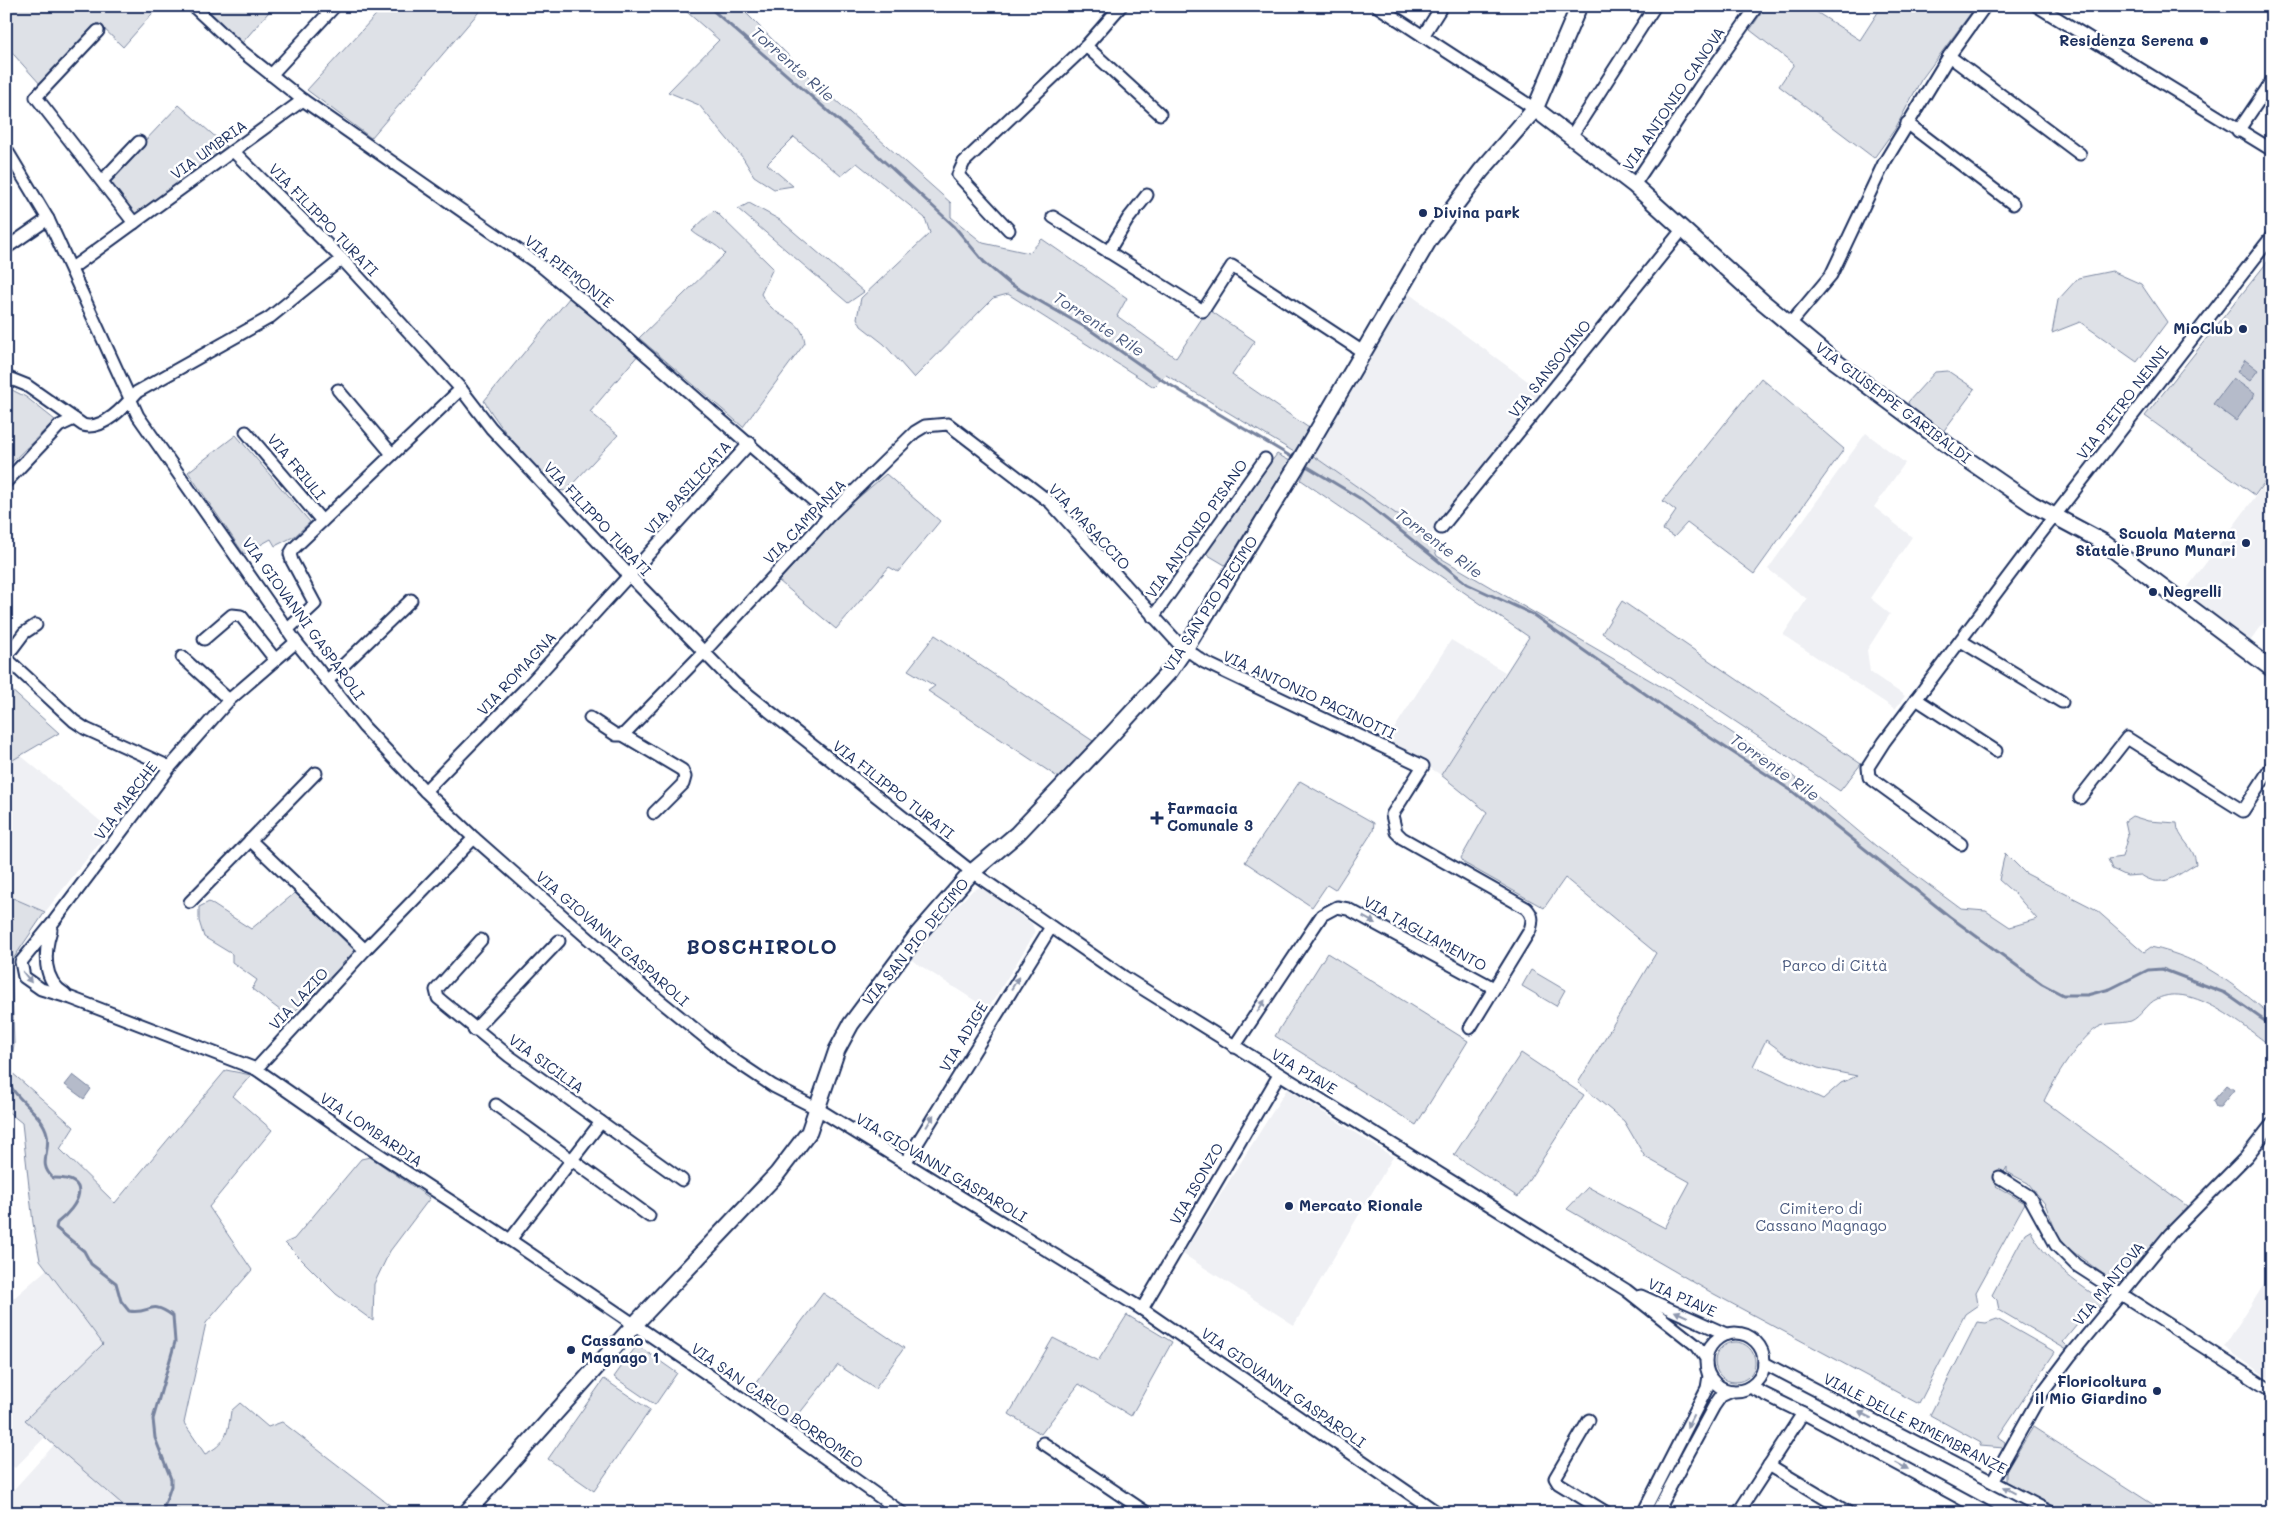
<svg xmlns="http://www.w3.org/2000/svg" width="2278" height="1519" font-family="Mali,sans-serif">
<style>
.built{fill:#eff0f4}
.green{fill:#dee1e7;stroke:#7c88a2;fill-rule:evenodd}
.water{fill:#b5bbca;stroke:#77839f}
.lines{fill:none;stroke-linecap:round;stroke-linejoin:round}
.stream{stroke:#77839f;stroke-width:3}
.minor-casing{stroke:#1b2f5e;stroke-width:15}
.tertiary-casing{stroke:#1b2f5e;stroke-width:19}
.minor{stroke:#fff;stroke-width:11}
.tertiary{stroke:#fff;stroke-width:15}
.oneway{fill:#8d97ae}
.poi-dot{fill:#1b2f5e;stroke:#fff;stroke-width:2}
.labels{text-anchor:middle;stroke-width:5;stroke-linejoin:round;paint-order:stroke}
.poi-label{font-size:15px;font-weight:bold;fill:#1b2f5e;stroke:#fff;text-anchor:start}
.street-label{font-size:15px;fill:#1b2f5e;stroke:#fff}
.park-label{font-size:15px;fill:#4c5c80;stroke:#fff}
.water-label{font-size:16px;font-style:italic;fill:#49597e;stroke:#fff}
.district-label{font-size:20px;font-weight:bold;letter-spacing:1px;fill:#1b2f5e;stroke:#fff}
</style>
<rect width="100%" height="100%" fill="#fff"/>
<filter id="ink" filterUnits="userSpaceOnUse"><feTurbulence type="fractalNoise" baseFrequency=".02" numOctaves="2"/><feDisplacementMap in="SourceGraphic" scale="10" xChannelSelector="R" yChannelSelector="G"/><feConvolveMatrix kernelMatrix="1 2 1 2 8 2 1 2 1" color-interpolation-filters="sRGB"/></filter>
<g filter="url(#ink)">
<g class="built">
<polygon points="1408,293 1541,391 1429,537 1312,455"/>
<polygon points="1866,433 1905,463 1874,507 1912,537 1870,598 1890,614 1867,650 1870,672 1905,696 1895,709 1783,635 1807,599 1768,569"/>
<polygon points="2264,485 2272,491 2272,612 2248,644 2182,595"/>
<polygon points="1451,640 1505,672 1441,775 1387,740"/>
<polygon points="20,755 110,829 45,912 6,895 6,764"/>
<polygon points="981,887 1032,924 1035,933 988,1009 910,959 938,925 973,890"/>
<polygon points="1287,1089 1393,1157 1294,1325 1183,1254"/>
<polygon points="47,1269 103,1344 25,1420 44,1438 15,1468 6,1462 6,1305"/>
<polygon points="2272,1272 2272,1379 2271,1380 2224,1347"/>
<polygon points="54,1445 130,1510 129,1513 6,1513 6,1498"/>
</g>
<g class="green">
<polygon points="6,6 159,6 123,47 98,23 41,85 6,46"/>
<polygon points="204,6 274,6 242,43"/>
<polygon points="384,6 484,6 371,138 307,90"/>
<polygon points="680,6 717,6 723,11 727,6 739,6 813,80 951,203 951,217 983,243 1029,253 1042,239 1127,298 1117,316 1176,358 1208,309 1255,341 1232,375 1309,428 1294,452 1166,375 1154,387 1008,294 993,298 914,378 884,344 861,326 857,318 861,298 930,233 925,218 857,163 841,176 794,137 767,164 793,186 774,189 754,176 743,158 699,105 668,92 719,40"/>
<polygon points="1766,6 1807,6 1860,40 1882,6 1976,6 1921,80 1895,129 1874,158 1779,86 1794,64 1750,30"/>
<polygon points="179,105 227,147 134,215 107,181"/>
<polygon points="749,203 780,220 864,292 848,303 738,209"/>
<path d="M714,210L773,268L761,294C764,299 767,304 771,307C784,321 802,319 805,343L743,427L639,338L725,254C716,242 703,241 692,231Z"/>
<polygon points="2272,256 2272,472 2255,495 2145,416"/>
<polygon points="2112,271 2141,284 2167,322 2137,362 2080,322 2052,333 2058,300 2078,278"/>
<path d="M570,297L639,354L590,412L618,435L566,491L557,490C530,462 504,434 484,401Z"/>
<polygon points="1948,371 1975,389 1942,433 1910,409 1908,402 1935,372"/>
<polygon points="1761,378 1844,449 1754,574 1687,523 1674,537 1663,530 1676,511 1663,501"/>
<polygon points="6,387 26,397 55,420 6,468"/>
<polygon points="236,435 310,522 295,536 275,546 271,539 244,554 188,472"/>
<polygon points="1277,454 1290,461 1225,565 1203,552"/>
<path d="M1312,455L1429,537L1437,556L1672,693L1776,762L1876,846L1961,909L1986,911L2010,927L2037,919L2016,895L1999,880L2005,853L2025,873L2095,909L2144,952L2151,947C2204,959 2231,983 2272,1016V1047C2245,1027 2192,981 2157,999C2147,1003 2141,1017 2131,1021C2122,1024 2110,1022 2101,1026C2082,1033 2052,1083 2044,1101L2187,1206L2121,1281L2114,1282L2068,1248L2058,1236L2045,1204L2028,1183L2007,1172V1167L1996,1186L2025,1203L1976,1292L1978,1305L1965,1314L1919,1404L1714,1294L1567,1209L1588,1187L1665,1228L1690,1182L1645,1157L1624,1121L1578,1083L1656,953L1565,878L1544,908L1464,863L1461,858L1487,812L1441,775L1529,637L1301,480ZM1766,1040L1785,1054L1818,1068L1857,1076L1841,1083L1823,1099L1753,1066Z"/>
<polygon points="886,474 940,521 898,572 889,567 836,629 779,581 844,510"/>
<polygon points="1622,601 1861,764 1840,791 1602,633"/>
<polygon points="935,635 1093,741 1059,778 928,691 935,686 908,670"/>
<polygon points="9,688 59,733 6,764 6,690"/>
<polygon points="1300,781 1374,823 1373,831 1335,890 1327,885 1312,907 1245,862"/>
<path d="M2132,816L2148,821L2177,823C2177,839 2195,846 2196,864C2177,875 2163,890 2141,875L2127,876L2112,869L2108,859L2122,857L2128,835L2125,821Z"/>
<polygon points="295,893 356,952 289,1017 252,989 257,980 232,962 232,954 204,937 199,921 199,907 209,902 251,929"/>
<path d="M6,895L45,912L11,962L14,1044L10,1071L74,1127L60,1149L115,1203L226,1070L251,1075L233,1096L272,1130L209,1207L252,1270L206,1323L184,1423L205,1454C226,1444 228,1433 231,1411L240,1403L268,1427L282,1422L400,1513H183L178,1509L175,1513H129V1510L25,1420L103,1344L40,1260L33,1223L22,1123L6,1110Z"/>
<polygon points="1327,953 1468,1041 1416,1125 1275,1036"/>
<polygon points="1531,970 1565,990 1556,1006 1522,986"/>
<polygon points="1521,1053 1584,1095 1518,1197 1454,1155"/>
<polygon points="370,1157 430,1198 390,1251 374,1284 373,1321 336,1294 285,1243 294,1239 361,1159"/>
<path d="M2030,1230C2046,1260 2068,1277 2096,1296L2102,1288L2109,1296L2107,1302L2101,1309L2094,1304L2063,1342L2069,1348L2067,1350L1999,1310L1997,1300L1992,1295L2025,1233Z"/>
<polygon points="823,1293 904,1348 875,1389 838,1365 791,1424 749,1392"/>
<polygon points="1127,1315 1172,1342 1131,1416 1079,1384 1041,1434 1009,1414 1053,1338 1098,1361"/>
<polygon points="1997,1319 2055,1352 1998,1437 2005,1442 2004,1448 1979,1446 1981,1443 1930,1415 1977,1322 1986,1323"/>
<circle cx="1735" cy="1362" r="20"/>
<polygon points="637,1345 677,1373 655,1405 614,1377"/>
<polygon points="604,1379 650,1410 594,1491 548,1459"/>
<polygon points="2033,1427 2163,1511 2064,1513 2006,1482 2006,1471"/>
</g>
<g class="water">
<polygon points="2245,360 2258,370 2250,381 2237,372"/>
<polygon points="2233,378 2255,394 2236,421 2213,404"/>
<polygon points="73,1075 91,1089 84,1099 65,1085"/>
<polygon points="2227,1085 2234,1090 2220,1107 2216,1107 2213,1101"/>
</g>
<g class="lines">
<g class="stream">
<polyline points="708,6 860,139 954,226 984,262 1010,284 1090,330 1162,380 1295,459"/>
<polyline points="1303,464 1361,499 1467,584 1532,614 1671,712 1792,791 1950,917 2042,984 2063,995 2087,995 2110,989 2148,970 2162,969 2225,993 2272,1026"/>
<path d="M6,1077C14,1100 42,1112 47,1134C51,1153 37,1163 53,1178C94,1177 79,1206 57,1223L56,1228L84,1251L91,1264L116,1283L121,1301L129,1311C151,1315 149,1298 173,1316L175,1342L153,1419L155,1438L171,1479V1486L162,1513"/>
</g>
<g class="minor-casing">
<g id="minor">
<polyline points="193,6 239,49 303,100 541,266 604,318 830,515"/>
<polyline points="1377,6 1535,109"/>
<polyline points="2037,6 2272,150"/>
<polyline points="98,31 36,97 134,223"/>
<polyline points="1423,36 1442,6"/>
<polyline points="1086,46 1160,114"/>
<polyline points="1949,56 2080,154"/>
<polyline points="271,75 335,6"/>
<polyline points="1907,123 2013,204"/>
<polyline points="2238,131 2272,81"/>
<polyline points="1572,135 1655,6"/>
<polyline points="6,149 48,219 138,416 296,642 364,727 425,791 474,838 648,991 728,1056 773,1086 818,1109 1142,1309 1438,1513"/>
<polyline points="233,151 342,259 461,389 491,428 629,575 735,684 972,872 1124,977 1626,1290 1697,1346 1705,1357"/>
<polyline points="102,181 139,142"/>
<polyline points="1634,185 1699,88 1757,6"/>
<polyline points="1053,217 1203,311 1232,266 1363,352"/>
<polyline points="1009,230 958,175 964,162 1086,46 1121,6"/>
<polyline points="6,248 48,219"/>
<polyline points="1108,252 1128,219 1147,195"/>
<polyline points="72,268 303,100"/>
<polyline points="1790,324 1831,275 1884,163 1949,56 1985,6"/>
<path d="M6,377L26,385L83,425C103,431 125,406 137,392L269,318L342,259"/>
<polyline points="338,390 392,454"/>
<polyline points="246,432 322,521"/>
<polyline points="6,482 59,426 74,419"/>
<polyline points="1441,528 1682,230"/>
<polyline points="1153,617 1265,459"/>
<polyline points="287,630 315,604 292,561 290,554 293,549 461,389"/>
<polyline points="204,639 232,615 241,616 274,658"/>
<polyline points="1961,641 2062,702"/>
<polyline points="296,642 229,700 170,767 52,924 21,962 24,977 41,989 71,998 256,1069 365,1145 510,1240 713,1378 902,1513"/>
<polyline points="6,657 24,633 36,625"/>
<polyline points="182,657 229,700"/>
<polyline points="6,658 74,721 86,729 170,767"/>
<polyline points="327,681 411,600"/>
<polyline points="1916,699 1996,751"/>
<polyline points="590,718 616,735 623,735 682,770 685,777 683,784 654,813"/>
<path d="M623,735L703,653L830,515L915,432L925,426L948,424L1051,503L1179,644L1204,662L1423,766L1392,815L1396,832L1402,838L1526,908C1533,915 1533,920 1530,930L1470,1028"/>
<polyline points="425,791 528,686 750,443"/>
<polyline points="2080,798 2127,738 2243,811 2272,766"/>
<polyline points="250,840 365,950"/>
<polyline points="1961,844 1869,777 1868,767 1884,742 2035,541 2272,236"/>
<polyline points="190,902 316,773"/>
<path d="M51,930C44,952 42,980 65,994"/>
<polyline points="481,940 436,990 438,998 509,1056 682,1180"/>
<polyline points="474,1030 559,941"/>
<polyline points="1234,1047 1322,915 1337,907 1348,909 1494,988"/>
<polyline points="256,1069 365,950 474,838"/>
<polyline points="496,1105 649,1216"/>
<polyline points="905,1163 1051,927"/>
<polyline points="1999,1177 2029,1196 2056,1245 2076,1265 2272,1391"/>
<polyline points="510,1240 601,1122"/>
<polyline points="1641,1296 1726,1334"/>
<polyline points="1142,1309 1279,1075"/>
<circle cx="1735" cy="1362" r="29"/>
<polyline points="1764,1363 2052,1513"/>
<polyline points="1750,1387 1803,1413 1988,1513"/>
<polyline points="1589,1420 1555,1478 1558,1483 1607,1513"/>
<polyline points="1043,1443 1147,1513"/>
<polyline points="1769,1465 1849,1513"/>
<polyline points="1993,1480 2040,1396 2070,1356 2170,1234 2246,1157 2272,1124"/>
<polyline points="1643,1513 1707,1388 1709,1376"/>
<polyline points="1656,1513 1714,1406 1721,1396 1732,1391"/>
<polyline points="1738,1513 1803,1413"/>
</g>
</g>
<g class="tertiary-casing">
<g id="tertiary">
<polyline points="1535,109 1634,185 1763,302 1828,356 1965,458 2032,504 2103,542 2272,669"/>
<polyline points="466,1513 634,1325 777,1174 809,1132 837,1050 851,1024 918,934 972,872 1017,834 1112,734 1170,671 1185,649 1295,469 1429,240 1481,171 1535,109 1579,6"/>
</g>
</g>
<use href="#minor" class="minor"/>
<use href="#tertiary" class="tertiary"/>
</g>
<defs><path id="oneway-solid" d="M-6-.8H1V-3.2L6.5 0L1 3.2V.8H-6Z" transform="scale(1.25)"/></defs>
<g class="oneway">
<use href="#oneway-solid" transform="translate(1369 920) rotate(29)"/>
<use href="#oneway-solid" transform="translate(27 977) rotate(52)"/>
<use href="#oneway-solid" transform="translate(1015 983) rotate(-59)"/>
<use href="#oneway-solid" transform="translate(1261 1006) rotate(-56)"/>
<use href="#oneway-solid" transform="translate(930 1121) rotate(-59)"/>
<use href="#oneway-solid" transform="translate(1681 1314) rotate(-156)"/>
<use href="#oneway-solid" transform="translate(1865 1415) rotate(-153)"/>
<use href="#oneway-solid" transform="translate(1690 1421) rotate(117)"/>
<use href="#oneway-solid" transform="translate(1902 1466) rotate(28)"/>
<use href="#oneway-solid" transform="translate(2009 1490) rotate(-152)"/>
</g>
</g>
<g class="poi-dot">
<circle cx="2204" cy="41" r="5"/>
<circle cx="1423" cy="213" r="5"/>
<circle cx="2243" cy="329" r="5"/>
<circle cx="2246" cy="543" r="5"/>
<circle cx="2153" cy="592" r="5"/>
<path d="M1154.5 810.5h5v5h5v5h-5v5h-5v-5h-5v-5h5z"/>
<circle cx="1289" cy="1206" r="5"/>
<circle cx="571" cy="1350" r="5"/>
<circle cx="2157" cy="1391" r="5"/>
</g>
<g class="labels">
<g class="poi-label">
<text x="2194" y="46" text-anchor="end">Residenza Serena</text>
<text x="1433" y="218">Divina park</text>
<text x="2233" y="334" text-anchor="end">MioClub</text>
<text x="2236" y="539" text-anchor="end">Scuola Materna<tspan x="2236" dy="17">Statale Bruno Munari</tspan></text>
<text x="2163" y="597">Negrelli</text>
<text x="1167" y="814">Farmacia<tspan x="1167" dy="17">Comunale 3</tspan></text>
<text x="1299" y="1211">Mercato Rionale</text>
<text x="581" y="1346">Cassano<tspan x="581" dy="17">Magnago 1</tspan></text>
<text x="2147" y="1387" text-anchor="end">Floricoltura<tspan x="2147" dy="17">il Mio Giardino</tspan></text>
</g>
<g class="street-label">
<text transform="translate(1674 99) rotate(-56)" y="5">VIA ANTONIO CANOVA</text>
<text transform="translate(209 150) rotate(-36)" y="5">VIA UMBRIA</text>
<text transform="translate(323 220) rotate(46)" y="5">VIA FILIPPO TURATI</text>
<text transform="translate(569 272) rotate(38)" y="5">VIA PIEMONTE</text>
<text transform="translate(1550 369) rotate(-51)" y="5">VIA SANSOVINO</text>
<text transform="translate(1893 403) rotate(37)" y="5">VIA GIUSEPPE GARIBALDI</text>
<text transform="translate(2123 403) rotate(-52)" y="5">VIA PIETRO NENNI</text>
<text transform="translate(296 467) rotate(50)" y="5">VIA FRIULI</text>
<text transform="translate(688 488) rotate(-48)" y="5">VIA BASILICATA</text>
<text transform="translate(597 519) rotate(47)" y="5">VIA FILIPPO TURATI</text>
<text transform="translate(805 522) rotate(-46)" y="5">VIA CAMPANIA</text>
<text transform="translate(1089 527) rotate(47)" y="5">VIA MASACCIO</text>
<text transform="translate(1197 529) rotate(-55)" y="5">VIA ANTONIO PISANO</text>
<text transform="translate(1211 604) rotate(-57)" y="5">VIA SAN PIO DECIMO</text>
<text transform="translate(303 619) rotate(54)" y="5">VIA GIOVANNI GASPAROLI</text>
<text transform="translate(517 674) rotate(-47)" y="5">VIA ROMAGNA</text>
<text transform="translate(1309 695) rotate(25)" y="5">VIA ANTONIO PACINOTTI</text>
<text transform="translate(893 790) rotate(38)" y="5">VIA FILIPPO TURATI</text>
<text transform="translate(126 801) rotate(-53)" y="5">VIA MARCHE</text>
<text transform="translate(1425 934) rotate(29)" y="5">VIA TAGLIAMENTO</text>
<text transform="translate(612 939) rotate(41)" y="5">VIA GIOVANNI GASPAROLI</text>
<text transform="translate(916 942) rotate(-51)" y="5">VIA SAN PIO DECIMO</text>
<text transform="translate(299 999) rotate(-47)" y="5">VIA LAZIO</text>
<text transform="translate(964 1037) rotate(-59)" y="5">VIA ADIGE</text>
<text transform="translate(546 1064) rotate(36)" y="5">VIA SICILIA</text>
<text transform="translate(1304 1072) rotate(31)" y="5">VIA PIAVE</text>
<text transform="translate(371 1130) rotate(34)" y="5">VIA LOMBARDIA</text>
<text transform="translate(941 1168) rotate(31)" y="5">VIA GIOVANNI GASPAROLI</text>
<text transform="translate(1197 1184) rotate(-60)" y="5">VIA ISONZO</text>
<text transform="translate(2109 1284) rotate(-51)" y="5">VIA MANTOVA</text>
<text transform="translate(1682 1298) rotate(24)" y="5">VIA PIAVE</text>
<text transform="translate(1283 1388) rotate(35)" y="5">VIA GIOVANNI GASPAROLI</text>
<text transform="translate(777 1406) rotate(35)" y="5">VIA SAN CARLO BORROMEO</text>
<text transform="translate(1915 1424) rotate(27)" y="5">VIALE DELLE RIMEMBRANZE</text>
</g>
<g class="park-label">
<text x="1835" y="971">Parco di Città</text>
<text x="1821" y="1214">Cimitero di<tspan x="1821" dy="17">Cassano Magnago</tspan></text>
</g>
<g class="water-label">
<text transform="translate(793 64) rotate(41)" y="6">Torrente Rile</text>
<text transform="translate(1099 324) rotate(33)" y="6">Torrente Rile</text>
<text transform="translate(1439 543) rotate(37)" y="6">Torrente Rile</text>
<text transform="translate(1775 767) rotate(35)" y="6">Torrente Rile</text>
</g>
<g class="district-label">
<text x="762" y="954">BOSCHIROLO</text>
</g>
</g>
<rect width="2278" height="1519" fill="none" stroke="#fff" stroke-width="25"/>
<rect x="12" y="12" width="2253" height="1494" fill="none" stroke="#1b2f5e" stroke-width="2" filter="url(#ink)"/>
</svg>
